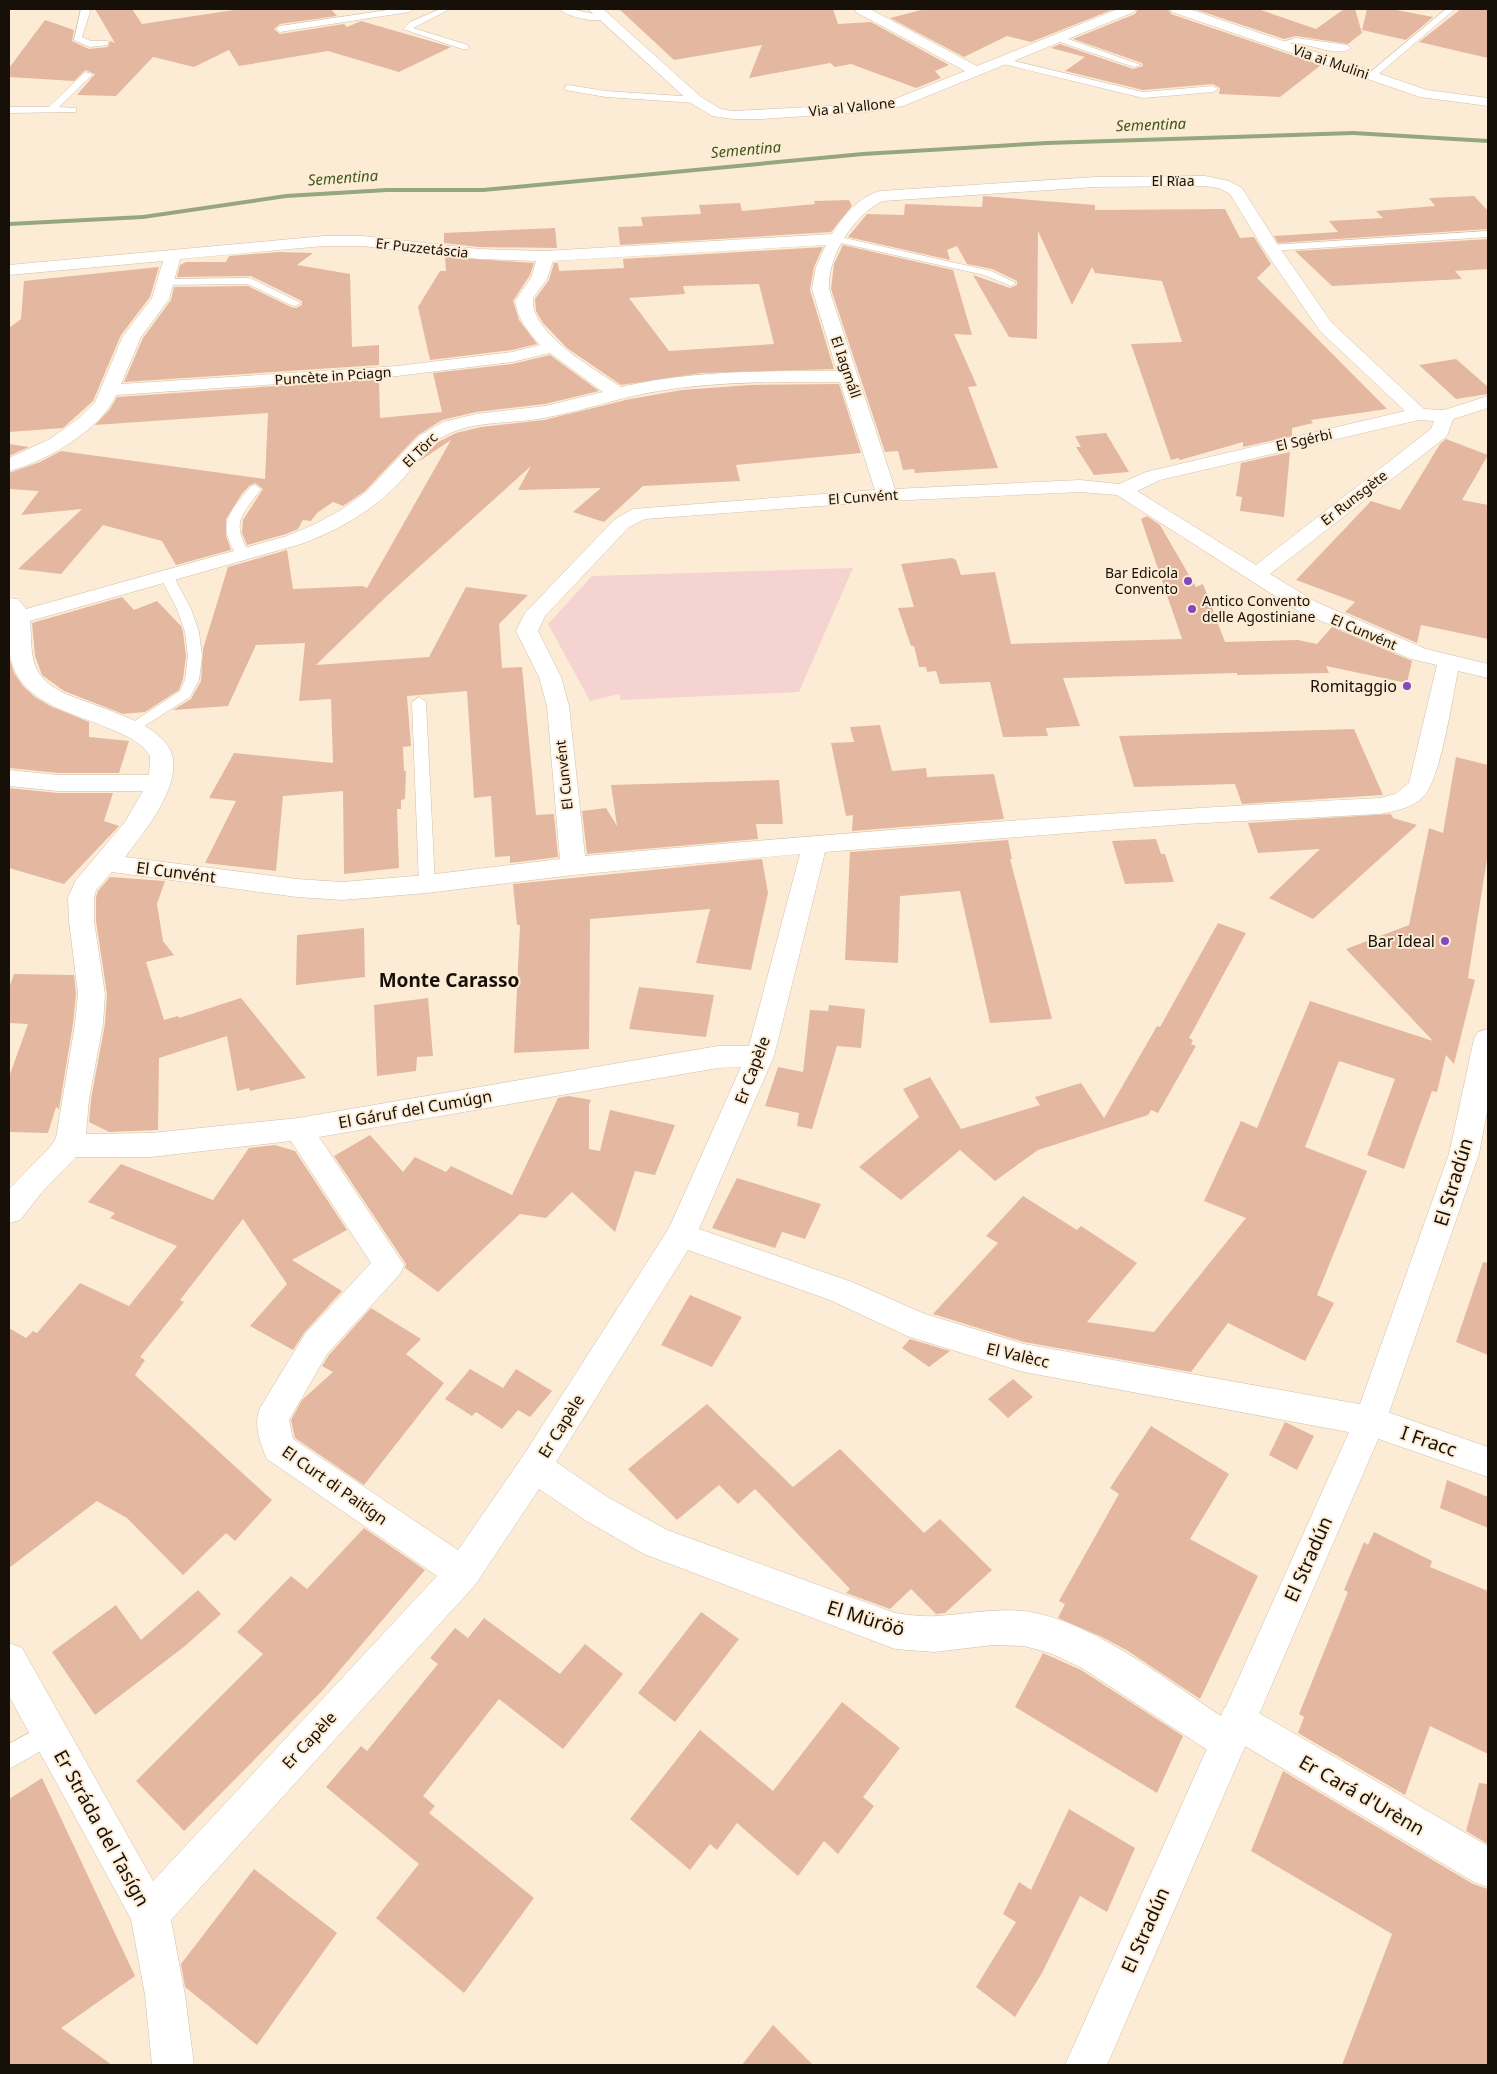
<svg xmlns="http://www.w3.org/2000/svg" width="1497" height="2074" font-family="'Noto Sans',sans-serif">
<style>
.green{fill:#f5d3d1}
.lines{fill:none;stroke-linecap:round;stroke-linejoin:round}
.stream{fill:#94a77e;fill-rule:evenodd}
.building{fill:#e4b7a0;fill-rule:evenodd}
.service-casing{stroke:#cfbfa9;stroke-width:1}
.minor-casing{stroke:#cfbfa9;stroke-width:1}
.primary-casing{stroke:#cfbfa9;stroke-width:1}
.service{fill:#fff;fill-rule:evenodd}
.minor{fill:#fff;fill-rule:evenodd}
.primary{fill:#fff;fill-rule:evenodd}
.poi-dot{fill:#8249bf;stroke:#fdecd5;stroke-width:2}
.labels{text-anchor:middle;stroke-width:4;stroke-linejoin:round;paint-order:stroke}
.far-street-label{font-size:14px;fill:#161008;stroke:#fdecd5}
.far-poi-label{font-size:14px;fill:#161008;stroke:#fdecd5;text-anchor:end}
.far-water-label{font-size:15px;font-style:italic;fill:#3f5719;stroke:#fdecd5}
.poi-label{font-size:16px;fill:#161008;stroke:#fdecd5;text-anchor:end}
.street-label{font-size:16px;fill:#161008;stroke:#fdecd5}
.quarter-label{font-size:19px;font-weight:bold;fill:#161008;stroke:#fdecd5}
.near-street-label{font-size:19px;fill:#161008;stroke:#fdecd5}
</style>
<rect width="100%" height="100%" fill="#fdecd5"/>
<polygon class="green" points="853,568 799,692 621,700 619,694 590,701 548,624 592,576"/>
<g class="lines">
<polygon class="stream" points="1353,131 1488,139 1488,143 1353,135 1047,145 863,156 483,192 387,192 286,198 143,219 9,226 9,222 143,215 286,194 387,188 483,188 863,152 1047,141"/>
</g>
<g class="building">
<polygon points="95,9 132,9 142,24 240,9 331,9 337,16 280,24 274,29 280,34 344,24 347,27 361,21 451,47 399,72 328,51 239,66 229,50 194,67 153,57 116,96 77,95 95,74 85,70 74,81 9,77 9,68 45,20 74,30 72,41 89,49 108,47 110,41 115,43"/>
<polygon points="619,9 833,9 838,24 871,22 949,65 935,71 941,78 916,88 851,64 835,67 830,63 749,78 762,45 674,60"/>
<polygon points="925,9 1114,9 1031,42 1007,36 964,57 890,18"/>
<polygon points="1138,9 1168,9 1171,14 1321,65 1280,97 1219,94 1220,88 1213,84 1143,90 1065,71 1085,57 1051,48 1060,44 1133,69 1143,66 1142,63 1073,39 1135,14"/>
<polygon points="1194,9 1258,9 1316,29 1344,9 1355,9 1362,33 1348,44 1296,36 1284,39"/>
<polygon points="1367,9 1391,9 1433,17 1406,40 1362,30"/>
<polygon points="1461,9 1488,9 1488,58 1419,42"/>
<polygon points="983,196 1095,205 1095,210 1225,209 1240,238 1254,237 1271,264 1257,278 1387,409 1311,420 1313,423 1292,428 1292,436 1243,447 1243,442 1180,460 1178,458 1171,460 1131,344 1182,342 1162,281 1095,273 1092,267 1072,305 1038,231 1037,339 1009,337 973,275 1010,288 1017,285 1017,281 992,269 967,264 957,246 947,250 950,260 848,237 867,214 904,215 905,204 982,207"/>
<polygon points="1474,196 1488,211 1488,229 1278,243 1274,236 1338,232 1329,221 1383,218 1376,211 1435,206 1429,198"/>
<polygon points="849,200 852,206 831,232 620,245 618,227 643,226 641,217 701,214 699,205 740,203 742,211 815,204 814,201"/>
<polygon points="555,228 557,248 479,247 444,243 444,233"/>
<polygon points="1488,239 1488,269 1455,271 1462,279 1332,286 1295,251"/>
<polygon points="843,245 953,270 972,335 954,334 977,386 968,387 998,468 915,473 914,469 903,470 898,451 885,452 831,289 834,264"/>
<path d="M823,247L814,267L810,290L834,369L701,373L621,385L567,348L543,323L536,311L535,299L549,280L554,263H558L559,271L624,268L623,259ZM759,284L774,344L669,351L629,298L685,294L683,286Z"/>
<polygon points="279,252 313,253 297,265 350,274 352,347 379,345 379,365 124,382 143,338 171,300 174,287 248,286 291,307 296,308 302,305 302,301 251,276 177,277 180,265 186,262 226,262 229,256"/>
<polygon points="445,257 534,263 530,275 513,301 519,320 537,344 512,350 430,360 418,307 440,271 446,271"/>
<polygon points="159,267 150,297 121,335 93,401 63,428 9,432 9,328 21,319 24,281"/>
<polygon points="550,355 599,391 545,404 476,412 442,420 418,435 365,491 343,506 333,502 317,513 311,521 303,520 298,529 286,534 247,545 242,533 243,520 263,489 255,483 250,485 241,495 226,519 226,536 231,550 176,565 162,541 103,525 61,574 18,569 82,509 21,515 39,491 9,489 9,473 40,462 61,451 265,479 268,413 95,425 110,409 117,397 379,379 380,418 442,412 433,373 512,364"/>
<polygon points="1456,359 1488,387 1488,394 1456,399 1419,365"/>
<polygon points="839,384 861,453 736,465 740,481 643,486 604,522 573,512 601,488 518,490 531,466 388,595 316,665 429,657 466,587 528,595 499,624 502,668 522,667 536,815 554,814 558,857 510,863 510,856 495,857 491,796 474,798 467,691 407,696 411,746 403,747 404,771 406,771 405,799 401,800 401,809 397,809 399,868 344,874 343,791 283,796 276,871 205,863 236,801 209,798 234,753 333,763 331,699 299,701 305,643 256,645 228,706 173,710 191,699 201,681 203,649 228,567 287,550 293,589 362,586 367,588 451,440 418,462 438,442 456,433 481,427 544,420 630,399 682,390 750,385"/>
<polygon points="1106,433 1129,472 1094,475 1076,447 1081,447 1075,436"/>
<polygon points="1446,439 1488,455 1462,500 1488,505 1488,639 1421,625 1417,643 1345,612 1355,602 1296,580 1371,501 1400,510 1440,444"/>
<polygon points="9,444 29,447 9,456"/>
<polygon points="1290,452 1284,517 1240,511 1242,497 1236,496 1241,463"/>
<polygon points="1147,516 1160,525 1196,587 1203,584 1225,642 1298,640 1317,644 1332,627 1412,661 1407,683 1326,666 1329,673 1237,675 1237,673 1063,678 1080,726 1046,728 1048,736 1003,737 990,682 940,684 936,671 927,672 926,667 919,667 914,646 911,646 898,608 914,607 901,564 952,558 956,560 961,575 995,572 1011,644 1182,639 1141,519"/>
<polygon points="122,597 134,610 157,601 181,626 183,632 186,656 183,679 179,690 145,712 123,714 64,691 42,675 35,656 32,623"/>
<polygon points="9,657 14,673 23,686 35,697 50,706 89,722 89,737 129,741 119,773 58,773 9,768"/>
<polygon points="880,725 892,771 926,768 927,777 994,774 1004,819 852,831 853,815 846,816 831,743 854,742 850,727"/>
<polygon points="1354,729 1383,795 1242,804 1235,784 1134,787 1119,736"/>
<polygon points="1456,757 1488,765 1488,853 1468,978 1475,980 1454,1064 1446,1055 1437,1092 1432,1091 1404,1169 1367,1155 1395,1079 1339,1061 1305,1147 1367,1171 1317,1295 1334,1303 1305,1361 1228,1323 1191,1372 1024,1342 933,1314 998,1243 986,1236 1023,1196 1077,1230 1081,1226 1137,1263 1087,1322 1154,1332 1246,1218 1204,1201 1241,1121 1257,1128 1310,1001 1433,1041 1346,949 1409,925 1429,828 1443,833"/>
<polygon points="779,780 783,824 756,824 758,839 587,854 582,811 606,808 617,826 611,785"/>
<polygon points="9,788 58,793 113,793 104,821 119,826 64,884 9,868"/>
<polygon points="1391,814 1393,818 1417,825 1313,919 1269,898 1320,849 1258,853 1248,823"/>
<polygon points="1156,839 1161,854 1165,854 1174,882 1125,884 1112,841"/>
<polygon points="1008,840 1012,859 1010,859 1052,1019 990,1023 960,891 900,896 898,963 845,960 850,852"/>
<polygon points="762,859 768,893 751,970 696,963 710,909 590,919 589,1049 514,1053 520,925 517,925 513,884"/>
<polygon points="110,877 165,881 157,904 163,941 174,955 146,962 164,1020 178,1016 179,1018 241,998 306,1078 250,1091 249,1088 237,1091 227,1036 159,1058 158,1130 109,1132 89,1122 91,1099 105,1024 107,994 96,921 96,898 98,891"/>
<polygon points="1218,923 1246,933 1189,1038 1193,1040 1191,1044 1196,1046 1158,1113 1151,1110 1148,1115 1038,1150 995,1181 960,1150 901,1200 859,1167 919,1117 903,1089 930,1077 961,1129 1040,1105 1035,1097 1081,1083 1104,1118 1157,1026 1160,1027"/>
<polygon points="364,928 365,977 296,985 297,935"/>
<polygon points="14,974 74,975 76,994 73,1024 59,1109 56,1107 48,1133 9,1132 9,1077 28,1024 9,1023 9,988"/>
<polygon points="639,987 714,995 706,1037 629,1029"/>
<polygon points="428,998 433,1056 417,1057 416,1071 377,1076 374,1005"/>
<polygon points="829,1005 865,1009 861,1048 837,1046 812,1129 797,1126 799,1113 765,1106 778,1067 803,1072 810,1010 828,1011"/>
<polygon points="569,1096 591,1100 589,1105 589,1149 600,1151 610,1110 675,1125 655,1175 635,1171 615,1232 572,1192 546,1218 520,1214 438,1292 405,1268 406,1264 334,1156 370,1135 403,1172 415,1157 446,1172 451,1166 512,1195 558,1098"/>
<polygon points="275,1145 295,1151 347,1230 292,1260 342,1291 304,1333 293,1350 250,1326 287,1284 243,1219 180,1300 184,1302 140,1357 145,1360 135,1375 272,1500 235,1541 226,1533 183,1575 127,1518 97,1501 9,1568 9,1328 26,1338 33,1331 37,1333 80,1283 129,1306 177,1246 110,1218 115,1213 88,1202 121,1164 213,1200 249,1148"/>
<polygon points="737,1178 821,1204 805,1239 782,1232 775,1248 712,1228"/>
<polygon points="1483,1262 1488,1263 1488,1355 1456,1342"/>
<polygon points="690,1295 742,1317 712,1367 661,1345"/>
<polygon points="371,1308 421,1339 406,1354 444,1383 364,1485 295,1438 291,1420 302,1400 333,1372 322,1366 329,1355"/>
<polygon points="910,1339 950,1351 929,1367 902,1348"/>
<polygon points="470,1369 503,1388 516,1369 552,1391 530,1417 518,1410 502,1429 476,1412 472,1416 445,1399"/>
<polygon points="1013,1379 1033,1397 1008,1418 988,1399"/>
<polygon points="707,1404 793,1487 840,1449 924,1533 940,1519 992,1570 945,1613 936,1614 911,1589 890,1609 846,1593 850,1589 755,1489 738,1504 719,1485 677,1520 628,1469"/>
<polygon points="1285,1422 1314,1436 1297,1470 1269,1455"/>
<polygon points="1151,1426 1229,1474 1190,1539 1258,1576 1200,1699 1128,1651 1102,1637 1058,1618 1065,1604 1059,1601 1119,1494 1110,1488"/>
<polygon points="1447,1480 1488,1497 1488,1528 1440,1508"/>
<polygon points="364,1528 425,1570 323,1690 184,1831 136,1781 263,1654 237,1632 291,1576 307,1589"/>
<polygon points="1374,1532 1432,1561 1430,1567 1488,1591 1488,1754 1430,1726 1405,1795 1298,1733 1304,1717 1299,1714 1348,1592 1344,1590 1364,1542 1368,1545"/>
<polygon points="198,1590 221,1614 185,1646 95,1715 52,1652 116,1605 141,1640"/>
<polygon points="701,1612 739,1639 675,1722 638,1693"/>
<polygon points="484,1618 560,1674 585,1644 623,1674 563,1749 499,1699 423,1796 435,1806 429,1813 534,1898 464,1993 376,1918 419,1864 326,1787 361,1746 367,1751 438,1664 430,1658 455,1628 468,1638"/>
<polygon points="1043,1653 1081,1670 1183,1736 1157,1793 1015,1707"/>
<polygon points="842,1702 900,1748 863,1797 874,1806 838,1854 824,1841 798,1876 737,1823 717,1850 710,1844 690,1870 630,1819 700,1730 773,1791"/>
<polygon points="1283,1771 1473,1884 1488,1889 1488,2065 1342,2065 1392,1934 1251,1851"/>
<polygon points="42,1778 135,1976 61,2028 112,2065 9,2065 9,1799"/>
<polygon points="1479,1783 1488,1784 1488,1844 1466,1831"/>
<polygon points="1069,1809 1135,1848 1107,1912 1080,1896 1042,1973 1015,2017 976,1987 1016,1922 1003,1914 1019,1882 1031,1890"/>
<polygon points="254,1869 337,1933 257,2045 185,1987 181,1964"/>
<polygon points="773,2025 813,2065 742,2065"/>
</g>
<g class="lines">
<g class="service-casing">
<g id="service">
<polygon points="81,9 89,9 90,12 82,37 91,41 108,41 108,45 90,47 74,40"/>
<polygon points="394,9 413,9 409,12 280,32 276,29 280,26"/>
<polygon points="440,9 450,9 413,28 468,45 468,49 462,49 403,29 410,22"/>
<path d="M559,9H571L608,17C598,25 568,17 559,9Z"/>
<polygon points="1446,9 1455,9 1374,78 1368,78 1368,74"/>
<polygon points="1054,36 1060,36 1141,65 1134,67 1054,40"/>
<path d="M1296,38L1347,45L1351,48C1338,58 1311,44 1295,43C1289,43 1284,45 1279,47L1275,44Z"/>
<polygon points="1002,58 1143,92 1213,86 1218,89 1213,92 1143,98 999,63 998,61"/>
<polygon points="85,72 93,74 59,107 76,108 76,112 9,113 9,107 49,107"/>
<polygon points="568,85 606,91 696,97 701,100 696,103 606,97 565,90 565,86"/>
<polygon points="1488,231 1488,237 1271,251 1266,248 1271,245"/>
<polygon points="836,236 991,271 1016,283 1011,286 984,275 832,241 831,239"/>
<polygon points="250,278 301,303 295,306 291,305 248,284 164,285 159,282 164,279"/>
<path d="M255,485L261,489C242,516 230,521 250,554L243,558L238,557C216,524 228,514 251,486Z"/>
<polygon points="166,571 173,575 191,609 199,632 202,656 199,680 190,697 132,734 127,732 125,729 127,726 180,691 185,680 188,656 185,632 177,609 159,575"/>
<polygon points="419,697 426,702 435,884 433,888 421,888 419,884 412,702"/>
<polygon points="49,1722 57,1726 61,1734 57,1742 9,1769 9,1744"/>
</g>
</g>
<g class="minor-casing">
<g id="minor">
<polygon points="588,9 603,9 701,97 721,109 733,111 867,104 895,99 965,71 856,12 855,9 870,9 977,66 1118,9 1136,9 1134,12 903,106 867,112 762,119 733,119 712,116 691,103"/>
<polygon points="1170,9 1189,9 1427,90 1488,98 1488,106 1420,97 1172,12"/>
<path d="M1205,176L1229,181L1242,188L1279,247L1332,323L1424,409L1444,410L1488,396V408L1453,419L1447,436L1270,574L1316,602L1426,649L1488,664V678L1458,671C1452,699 1441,779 1423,797C1412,808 1395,811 1380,814L1185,824L825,852L774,1056L699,1229L852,1282L925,1314L1024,1344L1370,1406L1488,1447V1477L1370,1436L1024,1372L907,1336L830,1300L688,1250L556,1462L609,1498L667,1530L895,1613C909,1615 923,1617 937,1616C966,1614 995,1608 1024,1611C1091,1620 1165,1679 1221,1716L1224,1708L1237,1703L1250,1708L1488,1846V1887L1474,1882L1245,1746L1241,1755L1228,1761L1215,1755L1082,1668L1050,1653L1024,1646L993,1645L934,1652L895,1649L644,1554L585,1520L539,1489L475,1585L171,1920L185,1995L194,2065H152L145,1995L131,1919L9,1696V1643L22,1648L153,1881L437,1576L267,1459C260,1443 253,1424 260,1408L305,1334L371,1263L291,1141L151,1157H76L43,1191L20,1220L9,1223V1189L51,1146L56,1138L75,1024L78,994L69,921L68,898L76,880L125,822L143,791H58L9,786V770L58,775H149L150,756C143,743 127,736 113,730C76,713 18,704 10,655C7,637 9,617 9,598L18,599L26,609L287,536L315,524L341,510L366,492L419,436L443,422L476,414L545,406L603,392L550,353L512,362L397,376L116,395C101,430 45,462 9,471V458L50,439L79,418L95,402L123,336L152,298L163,261L9,275V265L324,236H363L479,249L545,251L832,234C843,216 858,197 880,191L1095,177ZM1205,186L1219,188L1230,194L1263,248L1320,331L1405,411L1146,472L1119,484L1080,480L895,489L829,289C827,257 854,214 883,201L1095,187ZM826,245L816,267L812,289L837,371C764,371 692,370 621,387C596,370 529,333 533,298L547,279L553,261ZM324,246H363L479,259L536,261L532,276L515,301C518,319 528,332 540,345L512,352L397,366L121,384L141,337L169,299L180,259ZM840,382L875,490L633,509L615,519L525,613L516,631L539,677L547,706L560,859L427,875L342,882L297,879L125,857C145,831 194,772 164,741C146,721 114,713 90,703C73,697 53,691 41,676C29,661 32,638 30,621L301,544C339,530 372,511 400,482C414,467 425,446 444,436C475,420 511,424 544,418C583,411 620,397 659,391C719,381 780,382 840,382ZM1419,420L1434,421L1431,429L1256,565L1137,491L1160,480ZM1080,492L1117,495L1300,612L1411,659L1437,665L1409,783L1395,794L1380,798C1114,811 849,832 585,856L569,706L561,677L538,631L545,616L629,527L645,519L887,501ZM800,854L749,1046H718L298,1118L151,1133L86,1134L89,1099L103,1024L105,994L94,921V898L96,890L112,872L297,897L342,900L427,893L573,875ZM741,1067L669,1228L523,1456L458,1550L293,1439L289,1420L327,1354L400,1274L404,1265L319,1137L718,1068Z"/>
</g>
</g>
<g class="primary-casing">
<polygon id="primary" points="1488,1029 1488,1106 1479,1154 1386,1421 1107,2065 1065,2065 1354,1421 1449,1154 1474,1039 1478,1032"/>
</g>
<use href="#service" class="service"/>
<use href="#minor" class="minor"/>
<use href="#primary" class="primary"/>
</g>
<g class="poi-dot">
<circle cx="1188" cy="581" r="5"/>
<circle cx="1192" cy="609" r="5"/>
<circle cx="1407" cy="686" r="5"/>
<circle cx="1445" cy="941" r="5"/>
</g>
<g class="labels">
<g class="far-street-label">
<text transform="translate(1331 62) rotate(19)" y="5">Via ai Mulini</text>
<text transform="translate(852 107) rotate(-6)" y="5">Via al Vallone</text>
<text x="1173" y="186">El Rïaa</text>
<text transform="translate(422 248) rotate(6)" y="5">Er Puzzetáscia</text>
<text transform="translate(846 367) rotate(71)" y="5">El Iagmáll</text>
<text transform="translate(333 376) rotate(-4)" y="5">Puncète in Pciagn</text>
<text transform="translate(1304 440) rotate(-13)" y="5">El Sgérbi</text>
<text transform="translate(420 450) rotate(-45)" y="5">El Törc</text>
<text transform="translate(863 497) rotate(-4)" y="5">El Cunvént</text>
<text transform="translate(1354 498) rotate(-38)" y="5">Er Runsgète</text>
<text transform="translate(1364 632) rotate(23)" y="5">El Cunvént</text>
<text transform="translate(564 775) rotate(-96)" y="5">El Cunvént</text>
</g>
<g class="far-poi-label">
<text x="1178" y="578">Bar Edicola<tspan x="1178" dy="16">Convento</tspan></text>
<text x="1202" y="606" text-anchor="start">Antico Convento<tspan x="1202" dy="16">delle Agostiniane</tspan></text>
</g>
<g class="far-water-label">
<text transform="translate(1151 125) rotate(-2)" y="5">Sementina</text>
<text transform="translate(746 150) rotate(-5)" y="5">Sementina</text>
<text transform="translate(343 178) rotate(-4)" y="5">Sementina</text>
</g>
<g class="poi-label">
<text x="1397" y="692">Romitaggio</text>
<text x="1435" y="947">Bar Ideal</text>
</g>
<g class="street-label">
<text transform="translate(176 872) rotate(7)" y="6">El Cunvént</text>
<text transform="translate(752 1070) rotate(-69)" y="6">Er Capèle</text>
<text transform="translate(415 1109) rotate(-10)" y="6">El Gáruf del Cumúgn</text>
<text transform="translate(1018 1355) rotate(13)" y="6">El Valècc</text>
<text transform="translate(561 1426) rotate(-58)" y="6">Er Capèle</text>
<text transform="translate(335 1485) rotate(35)" y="6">El Curt di Paitígn</text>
<text transform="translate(309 1740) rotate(-47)" y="6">Er Capèle</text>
</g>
<g class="quarter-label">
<text x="449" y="987">Monte Carasso</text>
</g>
<g class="near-street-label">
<text transform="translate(1453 1182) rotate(-73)" y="7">El Stradún</text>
<text transform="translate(1429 1441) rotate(19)" y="7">I Fracc</text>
<text transform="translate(1308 1559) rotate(-66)" y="7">El Stradún</text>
<text transform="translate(866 1618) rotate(17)" y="7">El Müröö</text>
<text transform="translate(1362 1795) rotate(30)" y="7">Er Cará d'Urènn</text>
<text transform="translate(102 1828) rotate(61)" y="7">Er Stráda del Tasígn</text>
<text transform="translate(1145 1930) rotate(-66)" y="7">El Stradún</text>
</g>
</g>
<rect width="1497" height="2074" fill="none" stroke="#161008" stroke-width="20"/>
</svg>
